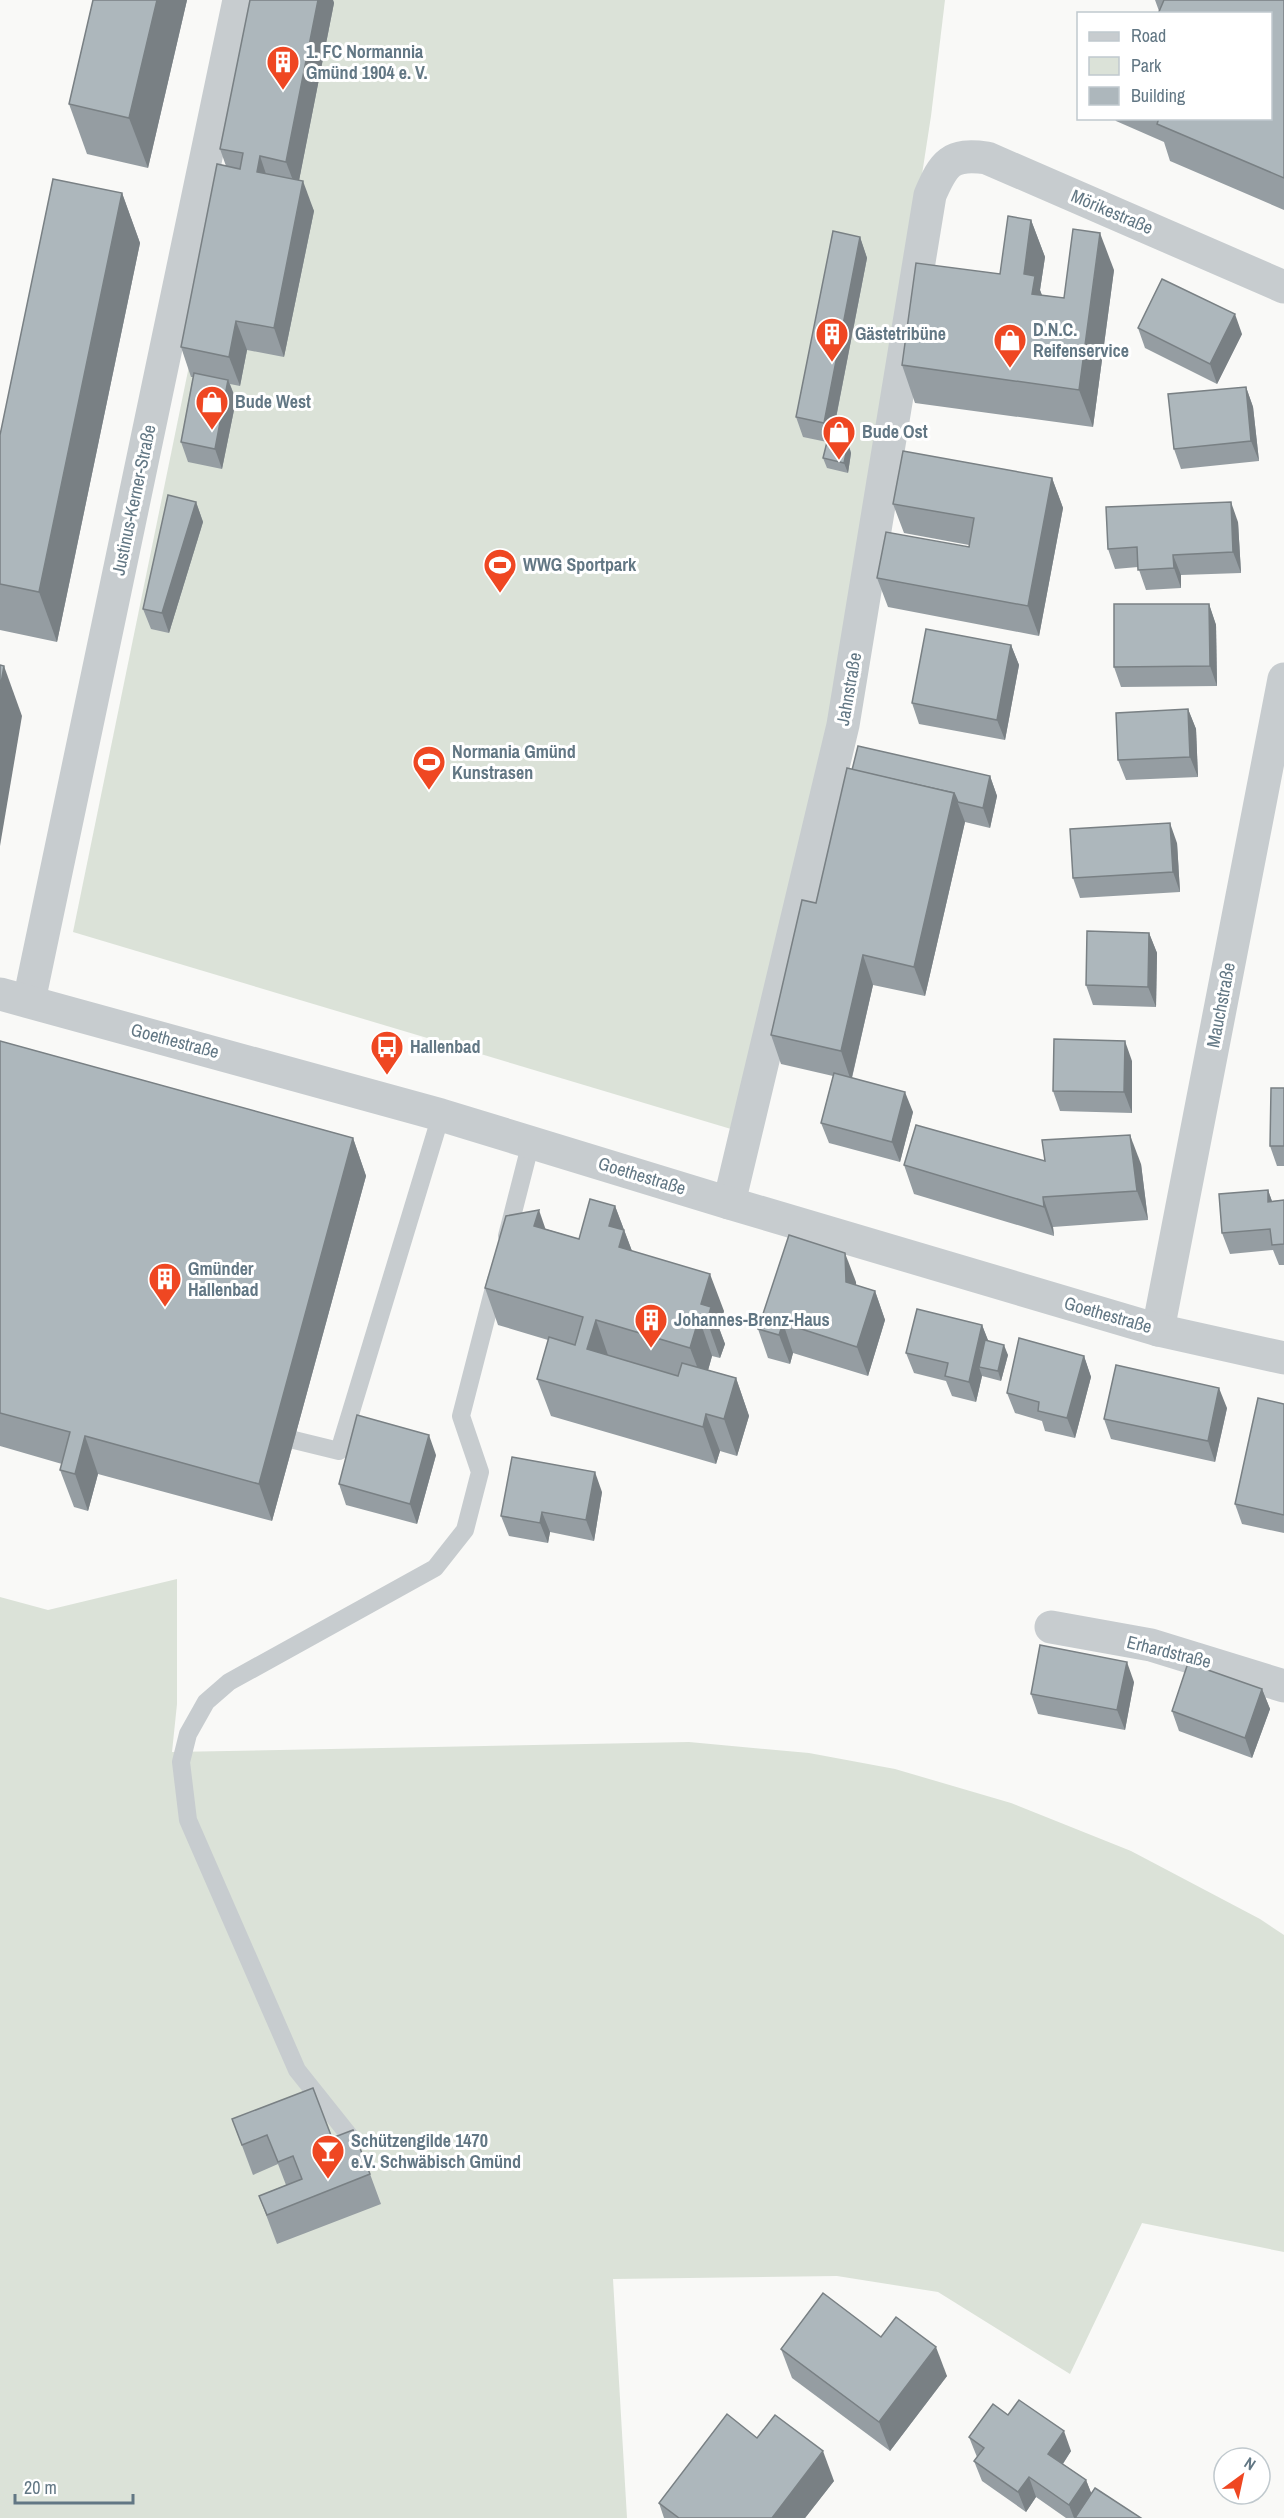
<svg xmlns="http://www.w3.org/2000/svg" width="1284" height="2518" font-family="'Archivo Narrow',sans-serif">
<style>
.green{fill:#dbe2d8}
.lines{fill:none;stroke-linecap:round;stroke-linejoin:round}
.service{stroke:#c7cccf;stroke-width:18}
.minor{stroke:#c7cccf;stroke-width:33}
.tertiary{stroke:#c7cccf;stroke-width:33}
.wall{fill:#959da2}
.shaded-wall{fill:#798084}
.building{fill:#adb7bc;stroke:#798084;stroke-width:1.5}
.labels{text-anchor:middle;stroke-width:6;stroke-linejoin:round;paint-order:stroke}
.poi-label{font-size:18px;font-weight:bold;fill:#627784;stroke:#fff;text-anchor:start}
.street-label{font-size:18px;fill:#627784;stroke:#fff}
</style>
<rect width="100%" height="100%" fill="#f9f9f7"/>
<g class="green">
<polygon points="264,0 945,0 931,116 838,720 741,1132 73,932"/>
<polygon points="177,1579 177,1704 172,1752 689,1742 809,1753 895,1769 1011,1803 1131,1851 1260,1919 1284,1935 1284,2252 1142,2223 1070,2374 938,2292 837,2276 613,2279 627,2518 0,2518 0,1597 48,1610"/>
</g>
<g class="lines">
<g class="service">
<polyline points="507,1236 531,1142"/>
<polyline points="294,1440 339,1451 441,1115"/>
<polyline points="352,2139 297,2070 188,1820 181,1762 188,1734 206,1702 229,1682 435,1568 465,1530 480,1472 461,1416 496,1280"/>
</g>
<g class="minor">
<polyline points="29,1001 239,0"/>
<path d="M729,1203L843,725L930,195C944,163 950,153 987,158L1284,287"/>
<polyline points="1158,1330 1284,679"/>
<polyline points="1051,1627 1151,1645 1284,1686"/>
</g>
<polyline class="tertiary" points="0,994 441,1115 729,1203 1158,1330 1284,1358"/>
</g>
<g class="wall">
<polygon points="93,0 187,0 148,168 87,154 69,104"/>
<polygon points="250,0 333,0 334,3 299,180 314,211 284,357 247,350 240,386 230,384 236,400 222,469 188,462 181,442 193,377 191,377 181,347 226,166 220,149"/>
<polygon points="1155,0 1284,0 1284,210 1170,161 1164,142 1116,121 1114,118 1270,118 1159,11"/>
<polygon points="122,193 140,243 57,642 0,630 0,435"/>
<polygon points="1031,220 1045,257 1040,290 1042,295 1064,298 1114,270 1093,427 915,403 902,365 1000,274"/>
<polygon points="860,237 867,258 832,439 848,443 851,453 848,473 827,468 823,458 827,442 803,437 796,417"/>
<polygon points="1138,328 1242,334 1217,384 1145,348"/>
<polygon points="1246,387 1253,407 1259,461 1181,469 1174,449"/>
<polygon points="1052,478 1063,508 1039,636 888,607 877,578 969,547 969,545 904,533 893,504"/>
<polygon points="196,502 203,522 169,633 151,629 143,609"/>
<polygon points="1238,522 1241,573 1181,575 1181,588 1146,590 1138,567 1115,569 1108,549"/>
<polygon points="1209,604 1216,625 1217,686 1121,687 1114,667"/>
<polygon points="1011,645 1019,665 1005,740 919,724 912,703"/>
<polygon points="1188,709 1196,729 1198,777 1126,780 1118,760"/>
<polygon points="852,770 990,776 997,796 990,828 965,822 925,996 873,985 852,1078 913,1112 900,1162 829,1143 821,1123 833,1076 781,1064 771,1035 816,903"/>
<polygon points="1177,843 1180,892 1080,898 1073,878"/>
<polygon points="1149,933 1157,953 1156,1007 1093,1005 1086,985"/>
<polygon points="0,1041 353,1138 366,1176 272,1521 98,1474 88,1511 74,1507 60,1470 62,1464 0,1446"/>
<polygon points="1132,1061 1132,1113 1060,1111 1053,1091"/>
<polygon points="1284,1088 1284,1166 1277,1166 1270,1146"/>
<polygon points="1045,1161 1141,1164 1148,1220 1053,1227 1054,1236 914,1194 904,1165"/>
<polygon points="1268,1190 1272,1201 1284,1200 1284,1265 1279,1265 1273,1250 1230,1254 1222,1233"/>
<polygon points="615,1206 632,1251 724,1311 719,1328 725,1344 720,1358 712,1356 708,1370 736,1378 749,1416 737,1456 720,1451 716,1464 551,1416 537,1379 548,1340 498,1325 485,1288 546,1229 579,1239"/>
<polygon points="856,1282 856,1285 875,1291 885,1320 868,1376 793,1353 790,1364 768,1358 758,1329"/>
<polygon points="982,1325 988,1341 1008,1355 1001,1381 982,1376 976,1402 952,1396 946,1381 914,1373 906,1353"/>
<polygon points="1084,1356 1091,1377 1075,1438 1045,1431 1042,1421 1015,1413 1007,1393"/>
<polygon points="1284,1404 1284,1533 1242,1524 1235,1504"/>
<polygon points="1227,1408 1215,1462 1111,1439 1104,1419"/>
<polygon points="436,1455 417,1524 346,1505 339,1484"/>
<polygon points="602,1492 594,1541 550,1532 548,1543 509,1536 501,1516"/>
<polygon points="1134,1682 1125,1730 1038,1714 1031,1694"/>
<polygon points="1262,1689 1270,1709 1252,1758 1179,1731 1172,1711"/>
<polygon points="232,2119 332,2138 370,2174 381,2204 277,2244 259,2196 286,2185 278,2164 253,2175"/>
<polygon points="881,2337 947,2376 890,2451 792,2378 781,2349"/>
<polygon points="969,2437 1071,2451 1063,2464 1086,2480 1091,2493 1141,2518 1066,2518 1036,2497 1026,2512 982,2481 974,2461 977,2457"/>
<polygon points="757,2438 834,2481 805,2518 664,2518 659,2503"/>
</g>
<g class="shaded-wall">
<polygon points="157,0 187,0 148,168 129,118"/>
<polygon points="318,0 333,0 334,3 297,191 286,162"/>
<polygon points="260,156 270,186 257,172"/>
<polygon points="303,181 314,211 284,357 274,328"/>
<polygon points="122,193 140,243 57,642 39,592"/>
<polygon points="1031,220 1045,257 1040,290 1048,313 1046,331 1024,274"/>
<polygon points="1100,233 1114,270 1093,427 1079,390"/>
<polygon points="860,237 867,258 831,443 824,423"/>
<polygon points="1235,314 1242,334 1217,384 1210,364"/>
<polygon points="236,321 247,350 240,386 229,357"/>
<polygon points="228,380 236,400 222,469 215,449"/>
<polygon points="1246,387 1253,407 1259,461 1251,441"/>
<polygon points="848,443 851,453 848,473 844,463"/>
<polygon points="1052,478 1063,508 1039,636 1028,606"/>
<polygon points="196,502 203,522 169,633 162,613"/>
<polygon points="1231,502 1238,522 1241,573 1233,552"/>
<polygon points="1173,555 1181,575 1181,588 1174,568"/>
<polygon points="1209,604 1216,625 1217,686 1210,666"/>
<polygon points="1011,645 1019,665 1005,740 997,720"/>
<polygon points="4,666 22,716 0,846 0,689"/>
<polygon points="1188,709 1196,729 1198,777 1190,757"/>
<polygon points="990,776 997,796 990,828 983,808"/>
<polygon points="954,793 965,822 925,996 914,967"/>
<polygon points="1170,823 1177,843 1180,892 1173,872"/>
<polygon points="1149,933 1157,953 1156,1007 1148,987"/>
<polygon points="863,955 873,985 851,1081 841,1051"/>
<polygon points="1125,1041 1132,1061 1132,1113 1124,1092"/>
<polygon points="905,1092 913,1112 900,1162 892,1142"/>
<polygon points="1130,1135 1141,1164 1148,1220 1137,1191"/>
<polygon points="353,1138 366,1176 272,1521 259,1484"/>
<polygon points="1268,1190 1275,1210 1268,1202"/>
<polygon points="1043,1197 1053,1227 1054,1236 1044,1207"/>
<polygon points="615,1206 638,1267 633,1285 609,1226"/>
<polygon points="539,1210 552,1248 534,1226"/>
<polygon points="845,1253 856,1282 857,1311 846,1282"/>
<polygon points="710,1274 724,1311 719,1328 725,1344 720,1358 701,1304"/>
<polygon points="875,1291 885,1320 868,1376 857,1347"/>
<polygon points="699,1318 712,1356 704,1385 690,1348"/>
<polygon points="596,1320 609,1358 587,1349"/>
<polygon points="783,1323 793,1353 790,1364 779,1335"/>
<polygon points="982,1325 990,1345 979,1367 982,1376 976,1402 969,1382"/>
<polygon points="1004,1345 1008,1355 1001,1381 998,1371"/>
<polygon points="1084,1356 1091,1377 1075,1438 1067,1418"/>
<polygon points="736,1378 749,1416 737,1456 724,1419"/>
<polygon points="1219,1388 1227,1408 1215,1462 1208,1441"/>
<polygon points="706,1414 720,1451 716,1464 703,1427"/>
<polygon points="429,1435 436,1455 417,1524 410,1504"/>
<polygon points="85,1436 98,1474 88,1511 75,1474"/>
<polygon points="595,1472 602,1492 594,1541 586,1520"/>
<polygon points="542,1512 550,1532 548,1543 540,1523"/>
<polygon points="1127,1662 1134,1682 1125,1730 1117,1710"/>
<polygon points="1262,1689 1270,1709 1252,1758 1245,1738"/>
<polygon points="936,2347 947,2376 890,2451 879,2422"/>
<polygon points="1064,2431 1071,2451 1056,2474 1048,2454"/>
<polygon points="823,2451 834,2481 805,2518 772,2518"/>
<polygon points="1029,2477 1036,2497 1026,2512 1018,2492"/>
<polygon points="1086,2480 1094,2500 1081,2518 1074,2518 1069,2505"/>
</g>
<g class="building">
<polygon points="93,0 157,0 129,118 69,104"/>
<polygon points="250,0 318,0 286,162 260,156 257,172 303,181 274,328 236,321 229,357 181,347 217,164 240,169 243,153 220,149"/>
<polygon points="1164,0 1284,0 1284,178 1157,124 1159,118 1270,118 1270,14 1158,14"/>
<polygon points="53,179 122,193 39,592 0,584 0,435"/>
<polygon points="1008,216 1031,220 1024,274 1035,276 1032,294 1064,298 1073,229 1100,233 1079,390 902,365 916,263 1000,274"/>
<polygon points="833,231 860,237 824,423 796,417"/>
<polygon points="1162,279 1235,314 1210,364 1138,328"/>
<polygon points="194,373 228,380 215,449 181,442"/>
<polygon points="1246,387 1251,441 1174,449 1168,394"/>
<polygon points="828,438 848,443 844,463 823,458"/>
<polygon points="903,451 1052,478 1028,606 877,578 886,532 969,547 974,518 893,504"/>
<polygon points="168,495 196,502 162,613 143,609"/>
<polygon points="1231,502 1233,552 1173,555 1174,568 1138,570 1137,547 1108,549 1106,507"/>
<polygon points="1114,604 1209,604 1210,666 1114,667"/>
<polygon points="926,629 1011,645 997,720 912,703"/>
<polygon points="0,665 4,666 0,689"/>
<polygon points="1188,709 1190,757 1118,760 1116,713"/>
<polygon points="858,746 990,776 983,808 958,802 954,793 852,770"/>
<polygon points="847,768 954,793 914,967 863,955 841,1051 771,1035 802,900 816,903"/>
<polygon points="1170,823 1173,872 1073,878 1070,829"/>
<polygon points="1087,931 1149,933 1148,987 1086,985"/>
<polygon points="1054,1039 1125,1041 1124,1092 1053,1091"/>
<polygon points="0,1041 353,1138 259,1484 85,1436 75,1474 60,1470 70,1432 0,1413"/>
<polygon points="834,1073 905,1092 892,1142 821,1123"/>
<polygon points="1271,1088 1284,1088 1284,1146 1270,1146"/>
<polygon points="916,1125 1045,1161 1042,1140 1130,1135 1137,1191 1043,1197 1044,1207 904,1165"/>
<polygon points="1268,1190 1268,1202 1284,1200 1284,1244 1272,1245 1270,1229 1222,1233 1219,1194"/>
<polygon points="590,1199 615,1206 609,1226 624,1230 619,1247 710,1274 701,1304 711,1307 707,1321 699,1318 690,1348 596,1320 587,1349 678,1376 682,1363 736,1378 724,1419 706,1414 703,1427 537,1379 549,1337 575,1345 583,1317 485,1288 506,1216 539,1210 534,1226 579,1239"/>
<polygon points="789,1235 845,1253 846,1282 875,1291 857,1347 783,1323 779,1335 758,1329"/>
<polygon points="917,1309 982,1325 969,1382 945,1376 948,1363 906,1353"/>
<polygon points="1019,1338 1084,1356 1067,1418 1038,1411 1039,1402 1007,1393"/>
<polygon points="985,1340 1004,1345 998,1371 979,1367"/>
<polygon points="1116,1365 1219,1388 1208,1441 1104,1419"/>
<polygon points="1258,1398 1284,1404 1284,1515 1235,1504"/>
<polygon points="357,1415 429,1435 410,1504 339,1484"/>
<polygon points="512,1457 595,1472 586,1520 542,1512 540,1523 501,1516"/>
<polygon points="1040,1645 1127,1662 1117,1710 1031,1694"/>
<polygon points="1188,1663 1262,1689 1245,1738 1172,1711"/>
<polygon points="313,2088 332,2138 353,2130 370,2174 267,2215 259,2196 302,2179 293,2156 278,2162 267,2135 242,2145 232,2119"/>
<polygon points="823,2293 881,2337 896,2317 936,2347 879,2422 781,2349"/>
<polygon points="1019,2400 1064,2431 1048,2454 1086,2480 1069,2505 1029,2477 1018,2492 974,2461 984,2448 969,2437 993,2404 1008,2415"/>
<polygon points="727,2414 757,2438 775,2415 823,2451 772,2518 679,2518 659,2503"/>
<polygon points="1095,2488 1141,2518 1075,2518"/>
</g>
<defs>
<g id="building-pin" transform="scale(1.725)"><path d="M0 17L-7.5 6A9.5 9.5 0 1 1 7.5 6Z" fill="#ef4722" stroke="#fff"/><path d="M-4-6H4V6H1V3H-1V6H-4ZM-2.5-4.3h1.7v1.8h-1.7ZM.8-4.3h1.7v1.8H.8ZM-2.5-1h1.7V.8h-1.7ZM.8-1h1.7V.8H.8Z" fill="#fff"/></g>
<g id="shop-pin" transform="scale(1.725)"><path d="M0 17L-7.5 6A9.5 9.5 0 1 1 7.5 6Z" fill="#ef4722" stroke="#fff"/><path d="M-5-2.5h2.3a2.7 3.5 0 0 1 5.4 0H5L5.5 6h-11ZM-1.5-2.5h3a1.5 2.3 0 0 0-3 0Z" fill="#fff"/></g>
<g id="stadium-pin" transform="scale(1.725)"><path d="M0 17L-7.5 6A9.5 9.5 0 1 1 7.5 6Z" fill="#ef4722" stroke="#fff"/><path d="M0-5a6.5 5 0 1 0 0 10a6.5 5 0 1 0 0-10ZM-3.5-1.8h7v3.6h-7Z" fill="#fff"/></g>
<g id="bus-pin" transform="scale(1.725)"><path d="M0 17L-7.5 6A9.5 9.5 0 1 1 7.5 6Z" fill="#ef4722" stroke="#fff"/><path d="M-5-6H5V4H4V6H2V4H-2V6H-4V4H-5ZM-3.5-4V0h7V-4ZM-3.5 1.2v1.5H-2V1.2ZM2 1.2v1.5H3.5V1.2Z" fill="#fff"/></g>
<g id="bar-pin" transform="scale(1.725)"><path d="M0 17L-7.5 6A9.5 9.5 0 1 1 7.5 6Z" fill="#ef4722" stroke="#fff"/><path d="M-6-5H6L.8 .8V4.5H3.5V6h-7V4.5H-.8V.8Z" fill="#fff"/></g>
</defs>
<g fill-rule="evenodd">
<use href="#building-pin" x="283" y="62"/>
<use href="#building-pin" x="832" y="334"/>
<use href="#shop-pin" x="1010" y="340"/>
<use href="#shop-pin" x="212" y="402"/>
<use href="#shop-pin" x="839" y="432"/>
<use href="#stadium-pin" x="500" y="565"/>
<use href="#stadium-pin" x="429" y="762"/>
<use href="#bus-pin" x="387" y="1047"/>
<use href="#building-pin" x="165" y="1279"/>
<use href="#building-pin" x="651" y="1320"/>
<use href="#bar-pin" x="328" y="2151"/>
</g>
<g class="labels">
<g class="poi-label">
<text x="306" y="58">1. FC Normannia<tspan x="306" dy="21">Gmünd 1904 e. V.</tspan></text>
<text x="1033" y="336">D.N.C.<tspan x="1033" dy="21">Reifenservice</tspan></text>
<text x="855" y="340">Gästetribüne</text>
<text x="235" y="408">Bude West</text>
<text x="862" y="438">Bude Ost</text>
<text x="523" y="571">WWG Sportpark</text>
<text x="452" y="758">Normania Gmünd<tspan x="452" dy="21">Kunstrasen</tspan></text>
<text x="410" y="1053">Hallenbad</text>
<text x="188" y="1275">Gmünder<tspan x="188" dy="21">Hallenbad</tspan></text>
<text x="674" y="1326">Johannes-Brenz-Haus</text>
<text x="351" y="2147">Schützengilde 1470<tspan x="351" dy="21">e.V. Schwäbisch Gmünd</tspan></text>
</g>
<g class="street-label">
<text transform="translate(1112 212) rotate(23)" y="6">Mörikestraße</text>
<text transform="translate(134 500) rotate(-78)" y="6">Justinus-Kerner-Straße</text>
<text transform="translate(849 689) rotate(-80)" y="6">Jahnstraße</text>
<text transform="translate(1221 1005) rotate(-79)" y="6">Mauchstraße</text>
<text transform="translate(175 1041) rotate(15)" y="6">Goethestraße</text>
<text transform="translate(642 1176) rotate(17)" y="6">Goethestraße</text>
<text transform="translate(1108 1315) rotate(16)" y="6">Goethestraße</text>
<text transform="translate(1169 1652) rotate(14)" y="6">Erhardstraße</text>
</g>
</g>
<rect x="1077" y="12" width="195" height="108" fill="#ffffff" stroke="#c0c9ce" stroke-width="1.5"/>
<rect x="1089" y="32" width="30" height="9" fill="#c7cccf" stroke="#c0c9ce" stroke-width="1.5"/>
<text x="1131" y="42" font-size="18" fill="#627784">Road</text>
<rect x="1089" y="57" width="30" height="18" fill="#dbe2d8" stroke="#c0c9ce" stroke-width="1.5"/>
<text x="1131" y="72" font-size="18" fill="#627784">Park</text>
<rect x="1089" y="87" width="30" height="18" fill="#adb7bc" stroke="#c0c9ce" stroke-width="1.5"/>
<text x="1131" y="102" font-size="18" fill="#627784">Building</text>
<g transform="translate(1242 2476) rotate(33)"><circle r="28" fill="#ffffff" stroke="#c0c9ce" stroke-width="1.5"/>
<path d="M0-4.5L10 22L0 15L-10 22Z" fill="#ef4722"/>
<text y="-9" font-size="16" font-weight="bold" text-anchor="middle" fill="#627784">N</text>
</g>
<path d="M15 2494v9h118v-9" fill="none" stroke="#627784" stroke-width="3"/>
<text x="24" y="2494" font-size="18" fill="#627784" stroke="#ffffff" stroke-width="4.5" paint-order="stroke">20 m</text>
</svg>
